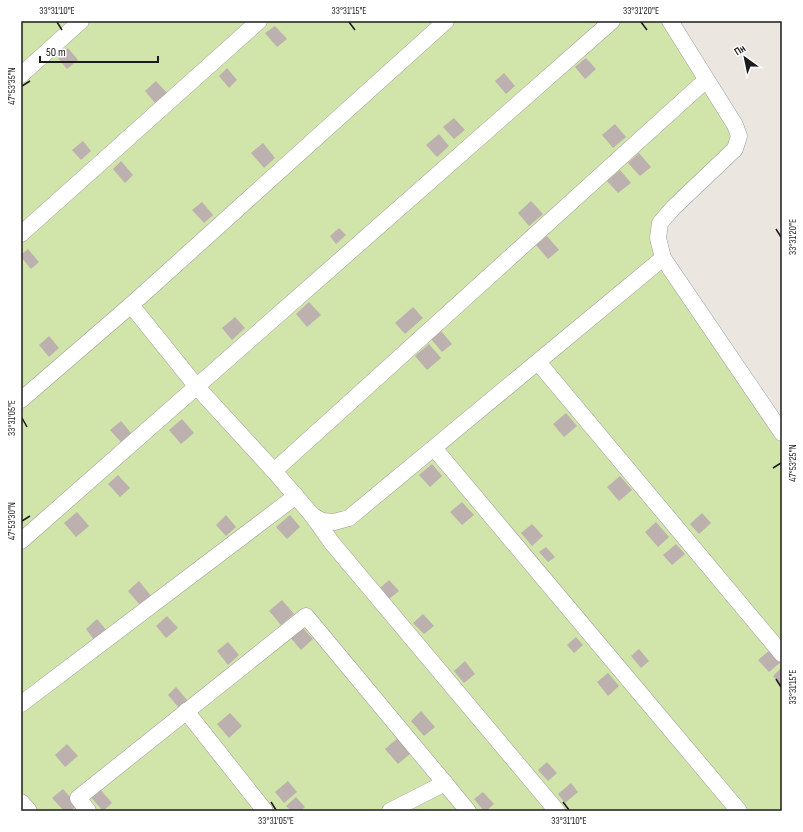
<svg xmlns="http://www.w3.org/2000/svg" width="803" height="832" font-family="'Sofia Sans Condensed',sans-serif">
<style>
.grass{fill:#d1e4a9}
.building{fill:#bcb1ae}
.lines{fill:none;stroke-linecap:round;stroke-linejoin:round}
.minor-casing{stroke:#9c9c9c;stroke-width:17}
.minor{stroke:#fff;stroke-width:16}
.ticks{fill:none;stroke:#1b1b1b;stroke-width:1.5}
.neatline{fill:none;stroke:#1b1b1b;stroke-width:1.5}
.ticks-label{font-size:10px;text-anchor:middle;fill:#1b1b1b}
</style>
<rect width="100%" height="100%" fill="#ece6e1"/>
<polygon class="grass" points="21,21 670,21 739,136 674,207 658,238 782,433 782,811 29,811 21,802"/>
<g class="building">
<polygon points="275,26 287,39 277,47 265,33"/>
<polygon points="68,48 78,60 67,69 58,58"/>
<polygon points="586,58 596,69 585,79 575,67"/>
<polygon points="227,68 237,80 229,88 219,76"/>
<polygon points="504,73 515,86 506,94 495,81"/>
<polygon points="156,81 167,93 155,103 145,91"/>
<polygon points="454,118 465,130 454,139 443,127"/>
<polygon points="615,124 626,137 613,148 602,135"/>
<polygon points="439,134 449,146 437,157 426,145"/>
<polygon points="83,141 91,151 81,160 72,150"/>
<polygon points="263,143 275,158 264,168 251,153"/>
<polygon points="639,153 651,167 640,176 628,163"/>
<polygon points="121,161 133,175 125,183 113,169"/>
<polygon points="620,170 631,183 618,193 607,181"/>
<polygon points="531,201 543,214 529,226 518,213"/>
<polygon points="202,202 213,215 204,223 192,210"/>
<polygon points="339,228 346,235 336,244 330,236"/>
<polygon points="547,236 559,250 548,259 536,245"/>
<polygon points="28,249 39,262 31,269 21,257 21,255"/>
<polygon points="309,302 321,315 307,327 296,314"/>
<polygon points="413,307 423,318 405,334 395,323"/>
<polygon points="235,317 245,328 232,340 222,328"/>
<polygon points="441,331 452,344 442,352 431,339"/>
<polygon points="49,336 59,348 49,357 39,345"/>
<polygon points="429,344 441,358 427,370 415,356"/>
<polygon points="566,413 577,426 564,437 553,424"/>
<polygon points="182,419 194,433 181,444 169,430"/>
<polygon points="121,421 131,433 121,442 110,430"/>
<polygon points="432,464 442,476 430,487 419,475"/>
<polygon points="118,475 130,488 120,497 108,484"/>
<polygon points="620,476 632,490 619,501 607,487"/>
<polygon points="462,502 474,515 462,525 450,512"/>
<polygon points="77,512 89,526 76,537 64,523"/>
<polygon points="702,513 711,523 699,534 690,524"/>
<polygon points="226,515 236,527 226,536 216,525"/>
<polygon points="290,515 300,527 287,539 276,527"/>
<polygon points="656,522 669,537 658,547 645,532"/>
<polygon points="532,524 543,536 532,546 521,533"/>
<polygon points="676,544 685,554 672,565 663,555"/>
<polygon points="546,547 555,557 548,562 539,552"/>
<polygon points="389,580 399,591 389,599 380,588"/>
<polygon points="139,581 151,596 140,605 128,591"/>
<polygon points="282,600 294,614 281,625 269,611"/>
<polygon points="423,614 434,626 424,634 413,623"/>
<polygon points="167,616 178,628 166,638 156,626"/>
<polygon points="97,619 107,631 95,641 86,629"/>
<polygon points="301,626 313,639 301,650 289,636"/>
<polygon points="576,637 583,645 574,653 567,645"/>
<polygon points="228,642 239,655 228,665 217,651"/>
<polygon points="639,649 649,661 641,668 631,656"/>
<polygon points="770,650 781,662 769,672 758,660"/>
<polygon points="465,661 475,674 464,683 454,671"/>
<polygon points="782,667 782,685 781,686 773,676"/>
<polygon points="608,673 619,686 608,696 597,682"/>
<polygon points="176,687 188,701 179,708 168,695"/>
<polygon points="421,711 435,727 424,736 411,721"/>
<polygon points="230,713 242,726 229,738 217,724"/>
<polygon points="398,738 411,753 398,764 385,749"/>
<polygon points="67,744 78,756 65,767 55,755"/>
<polygon points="547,762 557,773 548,781 538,770"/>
<polygon points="288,781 297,792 284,803 275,792"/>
<polygon points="571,783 578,792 565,803 558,794"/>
<polygon points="99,788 112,803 103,811 90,796"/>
<polygon points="63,789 77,805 71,811 64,811 52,798"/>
<polygon points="483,792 494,804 486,811 484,811 474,799"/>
<polygon points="296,797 305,807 301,811 291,811 286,806"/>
</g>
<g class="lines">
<g class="minor-casing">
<g id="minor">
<polyline points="670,21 735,125 739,136 735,149 674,207 660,223 658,238 663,258 782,433"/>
<polyline points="21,75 81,21"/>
<polyline points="21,234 259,21"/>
<polyline points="131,305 197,387 274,471 312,515 322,521 334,522 349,518 663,258"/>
<polyline points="538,362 782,654"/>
<polyline points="21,400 131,305 446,21"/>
<polyline points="434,448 739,811"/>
<polyline points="274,471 706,80"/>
<polyline points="312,515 332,543 557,811"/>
<polyline points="21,541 612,21"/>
<polyline points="21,704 296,496"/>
<polyline points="186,711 265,811"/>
<polyline points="21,802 29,811"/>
<polyline points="88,811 78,798 306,616 468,811"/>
<polyline points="390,811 445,783"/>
</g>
</g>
<use href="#minor" class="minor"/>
</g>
<path class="ticks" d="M57,22L62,30M349,22L355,30M641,22L647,30M22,86L30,81M776,229L781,237M22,418L27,427M773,468L781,463M22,521L30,516M776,679L781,687M271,802L276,810M563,802L569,810"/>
<rect width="803" height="832" fill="none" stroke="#ffffff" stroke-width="44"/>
<g transform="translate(745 58) rotate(327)" stroke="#ffffff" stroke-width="3" paint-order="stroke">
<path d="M0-3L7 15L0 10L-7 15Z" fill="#1b1b1b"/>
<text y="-6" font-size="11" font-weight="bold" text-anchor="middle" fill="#1b1b1b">Пн</text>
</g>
<path d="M40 56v6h118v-6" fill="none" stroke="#1b1b1b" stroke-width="2"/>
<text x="46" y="56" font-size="12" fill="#1b1b1b" stroke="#ffffff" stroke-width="3" paint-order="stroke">50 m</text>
<rect x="22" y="22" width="759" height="788" class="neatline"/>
<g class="ticks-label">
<text x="57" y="14">33°31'10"E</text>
<text x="349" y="14">33°31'15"E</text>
<text x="641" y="14">33°31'20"E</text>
<text transform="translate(11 86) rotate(-90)" y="4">47°53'35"N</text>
<text transform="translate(792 237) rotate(-90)" y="4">33°31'20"E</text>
<text transform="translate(11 418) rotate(-90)" y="4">33°31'05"E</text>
<text transform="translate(792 463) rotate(-90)" y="4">47°53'25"N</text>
<text transform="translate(11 521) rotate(-90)" y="4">47°53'30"N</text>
<text transform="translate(792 687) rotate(-90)" y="4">33°31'15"E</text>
<text x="276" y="824">33°31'05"E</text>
<text x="569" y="824">33°31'10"E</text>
</g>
</svg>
